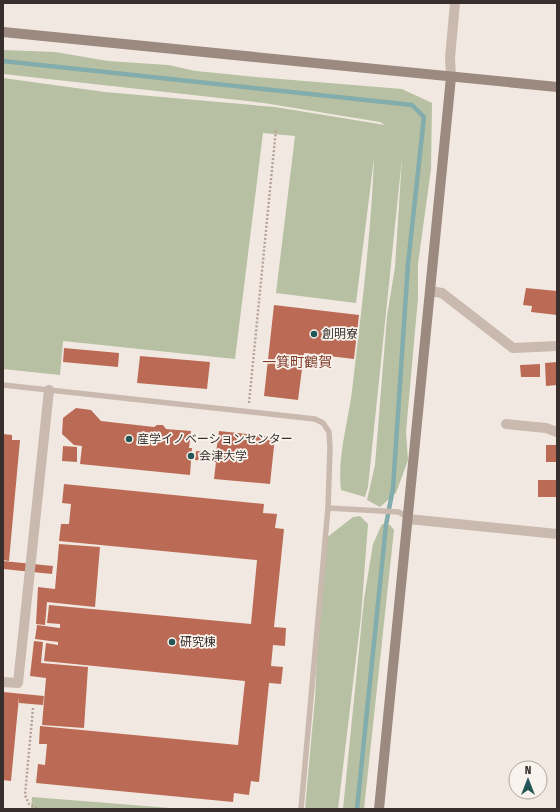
<svg xmlns="http://www.w3.org/2000/svg" width="560" height="812" font-family="'Fira Sans Condensed','Noto Sans JP',sans-serif">
<style>
.green{fill:#b7c0a2}
.lines{fill:none;stroke-linecap:round;stroke-linejoin:round}
.stream{stroke:#83acac;stroke-width:4.5}
.building{fill:#bb6b55}
.path{stroke:#b5a398;stroke-width:2.5;stroke-dasharray:2 2;stroke-linecap:butt}
.lane{stroke:#c9b9ae;stroke-width:5.5}
.street{stroke:#c9b9ae;stroke-width:10}
.secondary{stroke:#9c897f;stroke-width:10}
.poi-dot{fill:#245556;stroke:#f9f3ed;stroke-width:1.5}
.labels{text-anchor:middle;stroke-width:3.5;stroke-linejoin:round;paint-order:stroke}
.poi-label{font-size:12px;fill:#382f2c;stroke:#f9f3ed;text-anchor:start}
.quarter-label{font-size:14px;fill:#803d2c;stroke:#f9f3ed}
</style>
<rect width="100%" height="100%" fill="#f1e9e1"/>
<g class="green">
<path d="M3,50L55,52L108,61L168,65L196,71L256,77L402,89L432,103L431,169L418,264V298L406,432L408,460L396,493L380,507L367,500L375,465L387,316L395,267L402,158L368,487L365,497L341,490C337,459 348,422 352,391C361,313 371,236 374,158L356,303L276,293L295,136L263,133L235,359L63,341L60,375L3,369V78L105,92L275,107L385,125L380,122L264,103L3,74Z"/>
<polygon points="360,516 368,524 361,617 338,809 305,809 315,698 320,593 325,539 353,517"/>
<polygon points="382,524 390,525 394,530 364,809 343,809 364,599 373,544"/>
<polygon points="32,797 183,809 31,809"/>
</g>
<g class="lines">
<polyline class="stream" points="3,61 412,105 424,117 408,264 393,488 386,525 357,809"/>
</g>
<g class="building">
<polygon points="526,288 557,291 557,315 531,312 532,306 523,305"/>
<polygon points="274,305 359,315 354,359 304,353 298,400 264,396"/>
<polygon points="64,348 119,353 118,367 63,362"/>
<polygon points="140,356 210,362 207,389 137,383"/>
<polygon points="557,362 557,385 546,386 545,363"/>
<polygon points="540,364 540,377 521,377 520,365"/>
<polygon points="76,408 91,410 101,421 154,427 157,425 163,425 166,429 191,431 189,448 192,448 190,475 80,464 82,446 74,445 62,434 63,418"/>
<polygon points="219,431 275,437 270,484 214,479 216,462 195,460 196,451 216,453"/>
<polygon points="3,434 12,435 12,440 20,440 9,561 3,560"/>
<rect x="546" y="445" width="11" height="17"/>
<polygon points="63,446 77,447 77,462 62,461"/>
<rect x="538" y="480" width="19" height="17"/>
<polygon points="64,484 264,504 263,513 277,514 275,528 284,529 274,627 286,628 285,646 273,645 271,666 283,667 281,684 269,683 259,782 251,781 249,795 234,793 233,802 36,783 38,764 45,765 47,744 39,744 40,726 238,745 245,681 44,661 46,643 58,645 58,642 35,639 37,625 60,628 60,624 47,623 49,605 251,624 257,560 59,541 61,524 69,524 71,504 62,503"/>
<polygon points="59,544 100,547 95,607 47,602 45,625 36,624 38,587 55,589"/>
<polygon points="3,561 53,566 52,574 3,569"/>
<polygon points="34,641 43,642 41,663 88,667 84,728 42,725 46,678 30,676"/>
<polygon points="3,692 44,696 43,705 19,703 19,697 11,781 3,780"/>
</g>
<g class="lines">
<g class="path">
<polyline points="249,403 276,129"/>
<polyline points="33,708 25,795 29,804 38,809"/>
</g>
<g class="lane">
<polyline points="3,385 315,419 323,423 329,432 330,448 328,508 301,809"/>
<polyline points="328,508 399,512 408,518"/>
</g>
<g class="street">
<polyline points="451,77 450,58 455,3"/>
<polyline points="430,291 442,293 513,348 557,346"/>
<polyline points="506,424 546,428 557,432"/>
<polyline points="408,519 557,534"/>
<polyline points="3,682 18,683 49,390"/>
</g>
<g class="secondary">
<polyline points="3,32 557,87"/>
<polyline points="379,809 451,77"/>
</g>
</g>
<g class="poi-dot">
<circle cx="314" cy="334" r="4"/>
<circle cx="129" cy="439" r="4"/>
<circle cx="191" cy="456" r="4"/>
<circle cx="172" cy="642" r="4"/>
</g>
<g class="labels">
<g class="poi-label">
<text x="322" y="338">創明寮</text>
<text x="137" y="443">産学イノベーションセンター</text>
<text x="199" y="460">会津大学</text>
<text x="180" y="646">研究棟</text>
</g>
<g class="quarter-label">
<text x="297" y="367">一箕町鶴賀</text>
</g>
</g>
<rect width="560" height="812" fill="none" stroke="#382f2c" stroke-width="8"/>
<g transform="translate(528 780)"><circle r="19" fill="#f9f3ed" stroke="#aca5a0"/>
<path d="M0-3L7 15L0 10L-7 15Z" fill="#245556"/>
<text y="-6" font-size="11" font-weight="bold" text-anchor="middle" fill="#382f2c">N</text>
</g>
</svg>
